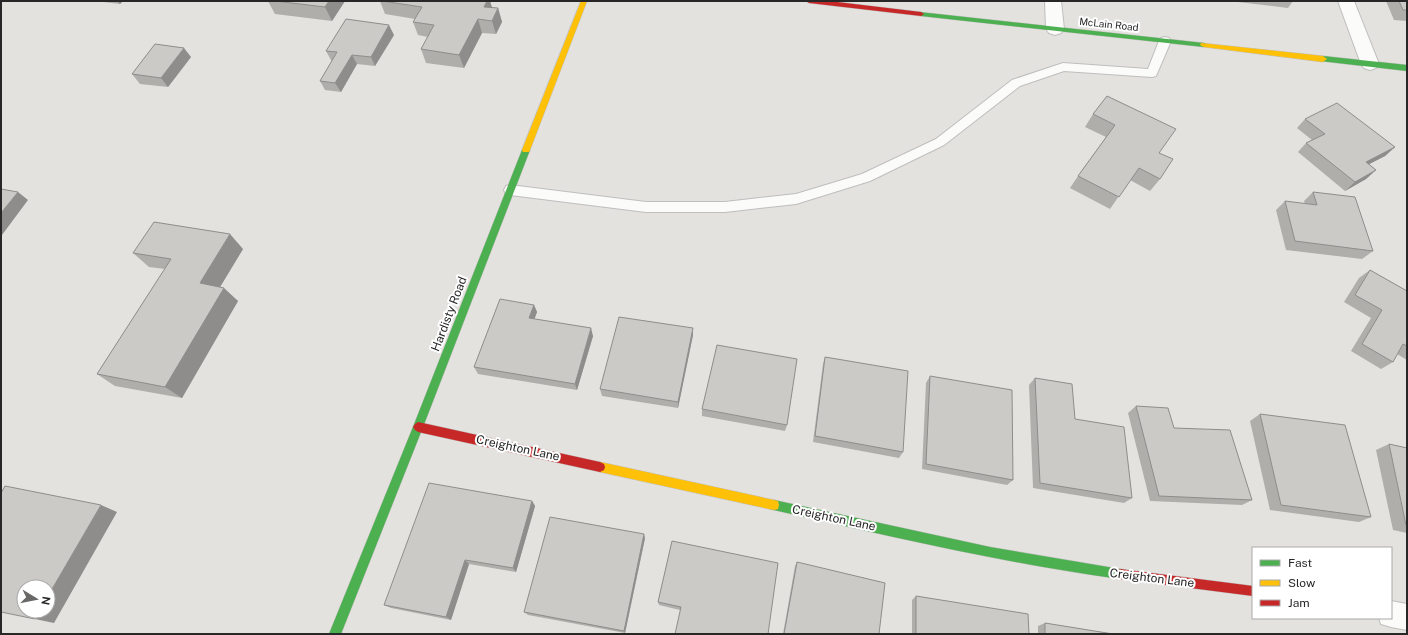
<svg xmlns="http://www.w3.org/2000/svg" width="1408" height="635" font-family="'Public Sans',sans-serif">
<style>
.lines{fill:none;stroke-linecap:round;stroke-linejoin:round}
.lane-casing{stroke:#bfbebe;stroke-width:2}
.street-casing{stroke:#bfbebe;stroke-width:2}
.fast-casing{stroke:#bfbebe;stroke-width:1}
.slow-casing{stroke:#bfbebe;stroke-width:1}
.jam-casing{stroke:#bfbebe;stroke-width:1}
.lane{fill:#fbfbfa;fill-rule:evenodd}
.street{fill:#fbfbfa;fill-rule:evenodd}
.fast{fill:#4caf50;fill-rule:evenodd}
.slow{fill:#ffc107;fill-rule:evenodd}
.jam{fill:#c62828;fill-rule:evenodd}
.wall{fill:#afaeab}
.shaded-wall{fill:#8f8d8b}
.building{fill:#cccac7;stroke:#8f8d8b}
.labels{text-anchor:middle;stroke-width:4;stroke-linejoin:round;paint-order:stroke}
.far-street-label{font-size:10px;fill:#272727;stroke:#fff}
.street-label{font-size:12px;fill:#272727;stroke:#fff}
</style>
<rect width="100%" height="100%" fill="#e4e2de"/>
<g class="lines">
<g class="lane-casing">
<polygon id="lane" points="1165,37 1169,38 1171,41 1156,76 1152,77 1064,71 1020,86 944,145 870,181 796,204 725,212 646,212 510,195 506,194 504,190 506,186 510,185 646,202 725,202 796,194 862,174 936,139 1012,80 1063,63 1148,69 1159,41 1161,38"/>
</g>
<g class="street-casing">
<g id="street">
<polygon points="1045,1 1061,1 1064,29 1061,33 1055,35 1049,33 1046,29"/>
<polygon points="1338,1 1354,1 1379,64 1376,68 1370,70 1364,68 1361,64"/>
<polygon points="1391,601 1407,604 1407,630 1391,627 1381,624 1379,618 1391,618"/>
</g>
</g>
<g class="fast-casing">
<g id="fast">
<polygon points="919,12 1204,43 1208,45 1204,47 921,16 918,14"/>
<polygon points="1323,56 1407,65 1407,71 1320,61 1319,59"/>
<polygon points="526,147 530,150 423,427 341,634 329,634 413,427 522,150"/>
<path d="M774,500L990,547L1120,569L1124,570L1125,574L1124,578L1120,579C1003,563 889,536 774,510L770,509L769,505L770,501Z"/>
</g>
</g>
<g class="slow-casing">
<g id="slow">
<polygon points="581,1 587,1 530,150 529,152 523,152 522,150"/>
<polygon points="1201,43 1323,56 1327,59 1323,62 1204,47 1200,45"/>
<polygon points="600,462 774,500 778,501 779,505 778,509 774,510 600,472 596,470 595,467 596,464"/>
</g>
</g>
<g class="jam-casing">
<g id="jam">
<polygon points="806,1 829,1 921,12 924,14 921,16 809,3"/>
<polygon points="418,422 600,462 604,464 605,467 604,470 600,472 418,432 415,430 413,427 415,424"/>
<polygon points="1120,569 1253,586 1253,596 1120,579 1116,578 1115,574 1116,570"/>
</g>
</g>
<use href="#lane" class="lane"/>
<use href="#street" class="street"/>
<use href="#fast" class="fast"/>
<use href="#slow" class="slow"/>
<use href="#jam" class="jam"/>
</g>
<g class="wall">
<polygon points="95,1 123,1 120,4"/>
<polygon points="268,1 345,1 332,21 275,14"/>
<polygon points="380,1 490,1 492,8 498,8 502,22 496,34 482,33 464,68 426,63 421,49 428,37 418,35 413,22 415,19 385,14"/>
<polygon points="1229,1 1293,1 1288,8"/>
<polygon points="1386,1 1407,1 1407,21 1394,20"/>
<polygon points="394,35 375,66 357,64 341,92 325,90 320,81 332,61 331,60 326,51"/>
<polygon points="191,57 168,87 140,84 132,74"/>
<polygon points="1107,96 1159,153 1160,179 1150,191 1130,180 1110,209 1070,188 1078,176 1106,137 1085,127 1093,114"/>
<polygon points="1305,119 1395,147 1385,156 1369,164 1376,170 1366,179 1345,191 1298,152 1306,143 1312,140 1297,128"/>
<polygon points="1313,192 1373,251 1362,259 1286,250 1276,210 1285,201 1305,204 1304,201"/>
<polygon points="243,249 220,287 238,301 182,398 115,386 97,374 165,269 149,267 133,253"/>
<polygon points="1370,270 1407,291 1407,360 1397,354 1393,362 1381,369 1351,351 1371,318 1344,302 1359,278"/>
<polygon points="534,305 537,312 534,319 593,336 577,390 478,374 474,367"/>
<polygon points="693,335 678,408 602,396 600,389"/>
<polygon points="825,357 903,452 899,458 813,442 823,364"/>
<polygon points="930,376 1013,480 1007,485 922,469 926,383"/>
<polygon points="1035,378 1075,419 1132,498 1124,503 1033,488 1029,385"/>
<polygon points="1136,406 1174,428 1252,500 1242,505 1150,501 1128,413"/>
<polygon points="702,409 787,425 785,431 702,416"/>
<polygon points="1260,414 1371,517 1359,522 1270,510 1250,421"/>
<polygon points="1389,444 1407,448 1407,533 1393,530 1376,450"/>
<polygon points="532,501 535,506 516,572 469,564 451,620 391,608 384,605"/>
<polygon points="645,538 625,633 528,615 524,612"/>
<polygon points="672,541 768,634 680,610 659,605 658,602"/>
<polygon points="797,562 879,634 783,634 795,566"/>
<polygon points="916,596 1029,634 912,634 912,600"/>
<polygon points="1045,623 1113,634 1038,634 1038,626"/>
</g>
<g class="shaded-wall">
<polygon points="117,1 123,1 120,4"/>
<polygon points="329,1 345,1 332,21 325,7"/>
<polygon points="487,1 490,1 493,11 484,7"/>
<polygon points="498,8 502,22 496,34 492,21"/>
<polygon points="478,19 482,33 464,68 459,55"/>
<polygon points="389,25 394,35 375,66 371,57"/>
<polygon points="184,48 191,57 168,87 161,78"/>
<polygon points="352,55 357,64 341,92 335,83"/>
<polygon points="1395,147 1385,156 1356,171 1366,162"/>
<polygon points="1376,170 1366,179 1345,191 1355,182"/>
<polygon points="18,192 28,200 2,235 1,234 1,213"/>
<polygon points="230,234 243,249 214,297 200,283"/>
<polygon points="224,288 238,301 182,398 165,387"/>
<polygon points="534,305 537,312 532,326 529,318"/>
<polygon points="591,328 593,336 577,390 575,384"/>
<polygon points="693,328 693,335 678,408 678,402"/>
<polygon points="532,501 535,506 516,572 513,568"/>
<polygon points="101,505 117,512 54,623 35,619 39,611 48,611 48,596"/>
<polygon points="644,534 645,538 625,633 624,631"/>
<polygon points="465,560 469,564 451,620 446,617"/>
</g>
<g class="building">
<polygon points="275,1 329,1 325,7"/>
<polygon points="382,1 487,1 484,7 498,8 492,21 478,19 459,55 421,49 434,25 413,22 422,7"/>
<polygon points="1399,1 1407,1 1407,10 1403,10"/>
<polygon points="346,19 389,25 371,57 352,55 335,83 320,81 337,52 326,51"/>
<polygon points="155,44 184,48 161,78 132,74"/>
<polygon points="1107,96 1176,129 1159,153 1173,159 1160,179 1139,168 1119,197 1078,176 1115,125 1093,114"/>
<polygon points="1337,103 1395,147 1366,162 1376,170 1355,182 1306,143 1325,134 1305,119"/>
<polygon points="1,189 18,192 1,213"/>
<polygon points="1313,192 1355,197 1373,251 1295,241 1285,201 1317,205"/>
<polygon points="154,222 230,234 200,283 224,288 165,387 97,374 171,259 133,253"/>
<polygon points="1370,270 1407,291 1407,346 1403,344 1393,362 1362,344 1382,310 1355,295"/>
<polygon points="500,299 534,305 529,318 591,328 575,384 474,367"/>
<polygon points="619,317 693,328 678,402 600,389"/>
<polygon points="717,345 797,359 787,425 702,409"/>
<polygon points="825,357 908,371 903,452 815,436"/>
<polygon points="930,376 1012,390 1013,480 926,464"/>
<polygon points="1035,378 1072,384 1075,419 1124,427 1132,498 1040,483"/>
<polygon points="1136,406 1168,408 1174,428 1230,430 1252,500 1159,496"/>
<polygon points="1260,414 1345,425 1371,517 1281,505"/>
<polygon points="1389,444 1407,448 1407,526 1406,525"/>
<polygon points="429,483 532,501 513,568 465,560 446,617 384,605"/>
<polygon points="5,486 101,505 48,596 48,587 24,587 24,611 39,611 35,619 1,612 1,493"/>
<polygon points="550,517 644,534 624,631 524,612"/>
<polygon points="672,541 778,563 768,634 675,634 681,607 658,602"/>
<polygon points="797,562 885,583 879,634 784,634"/>
<polygon points="916,596 1028,614 1029,634 916,634"/>
<polygon points="1045,623 1113,634 1045,634"/>
</g>
<g class="labels">
<g class="far-street-label">
<text transform="translate(1109 24) rotate(6)" y="4">McLain Road</text>
</g>
<g class="street-label">
<text transform="translate(449 314) rotate(-69)" y="4">Hardisty Road</text>
<text transform="translate(518 448) rotate(12)" y="4">Creighton Lane</text>
<text transform="translate(834 518) rotate(12)" y="4">Creighton Lane</text>
<text transform="translate(1152 578) rotate(7)" y="4">Creighton Lane</text>
</g>
</g>
<rect width="1408" height="635" fill="none" stroke="#272727" stroke-width="4"/>
<rect x="1252" y="547" width="140" height="72" fill="#ffffff" stroke="#a9a9a9"/>
<rect x="1260" y="560" width="20" height="6" fill="#4caf50" stroke="#a9a9a9"/>
<text x="1288" y="567" font-size="12" fill="#272727">Fast</text>
<rect x="1260" y="580" width="20" height="6" fill="#ffc107" stroke="#a9a9a9"/>
<text x="1288" y="587" font-size="12" fill="#272727">Slow</text>
<rect x="1260" y="600" width="20" height="6" fill="#c62828" stroke="#a9a9a9"/>
<text x="1288" y="607" font-size="12" fill="#272727">Jam</text>
<g transform="translate(36 599) rotate(100)"><circle r="19" fill="#ffffff" stroke="#a9a9a9"/>
<path d="M0-3L7 15L0 10L-7 15Z" fill="#696867"/>
<text y="-6" font-size="11" font-weight="bold" text-anchor="middle" fill="#272727">N</text>
</g>
</svg>
